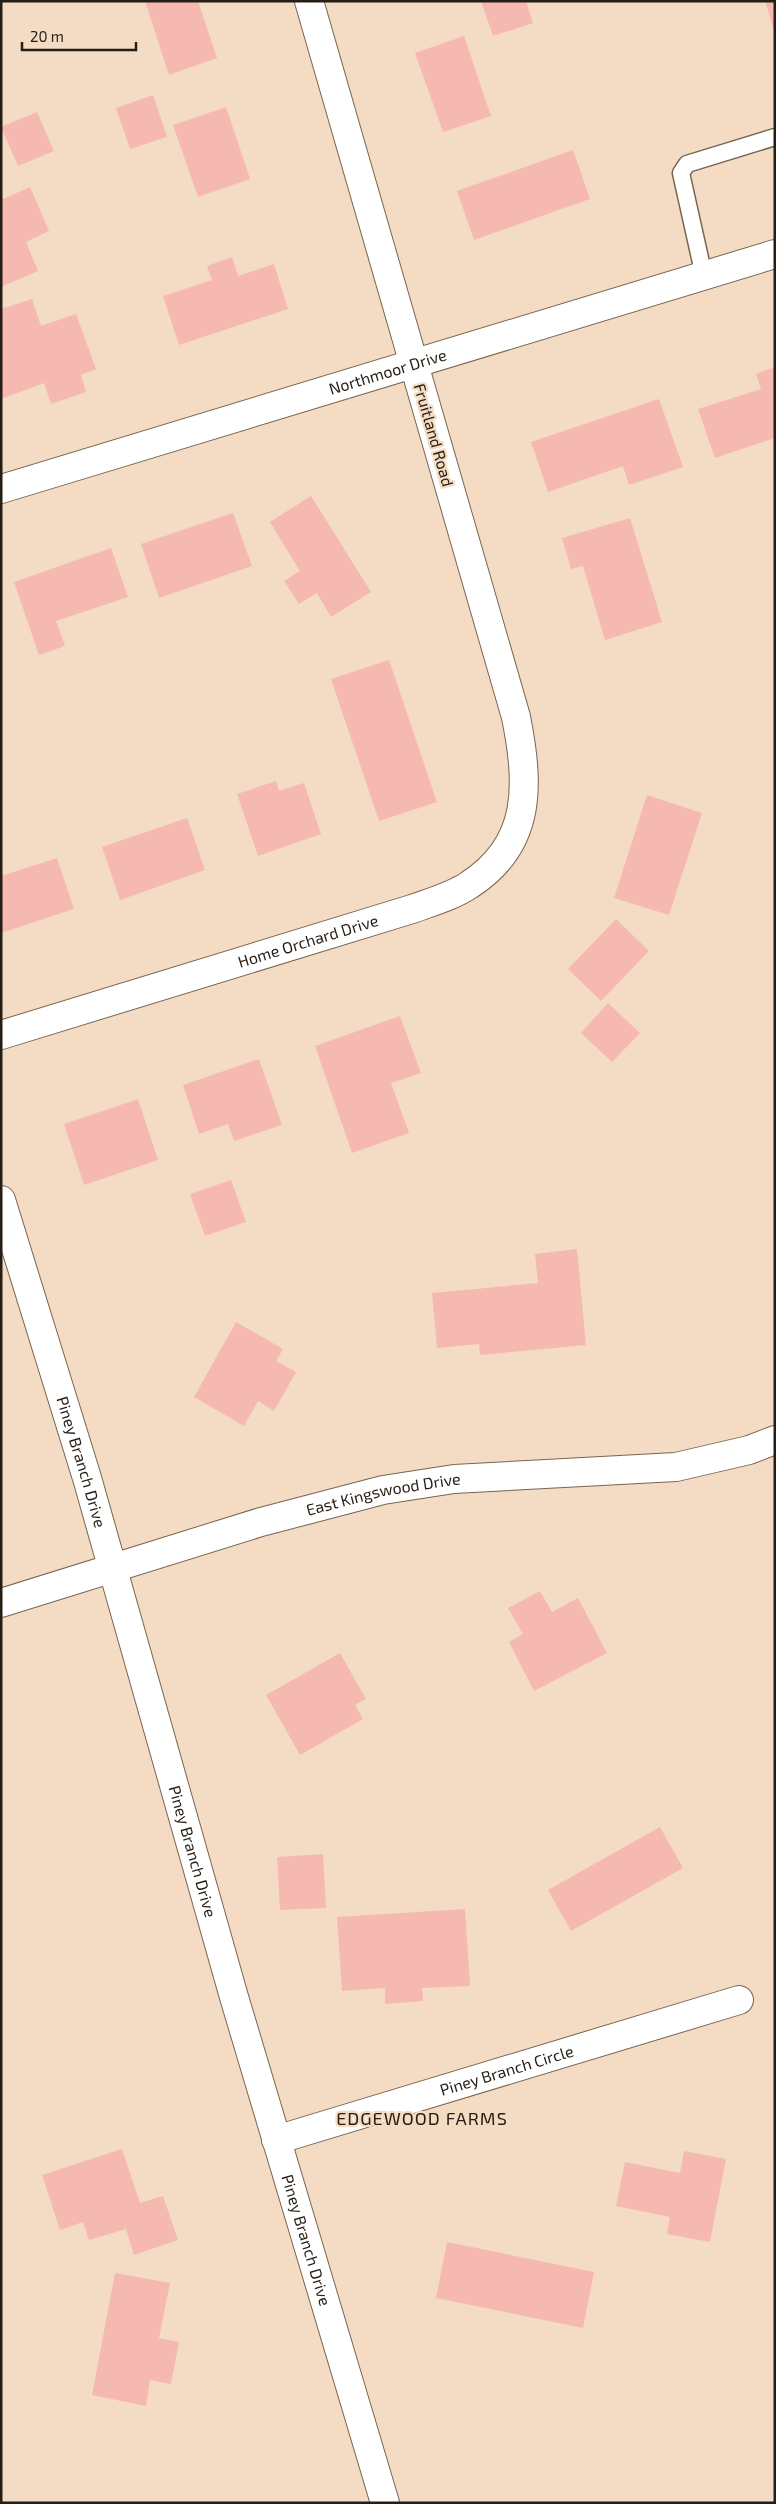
<svg xmlns="http://www.w3.org/2000/svg" width="776" height="2504" font-family="'Exo 2',sans-serif">
<style>
.building{fill:#f6b9b1}
.lines{fill:none;stroke-linecap:round;stroke-linejoin:round}
.lane-casing{stroke:#79654f;stroke-width:19}
.street-casing{stroke:#79654f;stroke-width:30}
.lane{stroke:#fff;stroke-width:16}
.street{stroke:#fff;stroke-width:28}
.labels{text-anchor:middle;stroke-width:4.5;stroke-linejoin:round;paint-order:stroke}
.street-label{font-size:16px;fill:#261e15;stroke:#f3dcc3}
.neighbourhood-label{font-size:18px;letter-spacing:1px;fill:#261e15;stroke:#f3dcc3}
</style>
<rect width="100%" height="100%" fill="#f3dcc3"/>
<g class="building">
<polygon points="145,1 198,1 217,58 169,75"/>
<polygon points="481,1 526,1 533,23 493,36"/>
<polygon points="765,1 775,1 775,30 774,30"/>
<polygon points="464,36 491,116 443,132 415,53"/>
<polygon points="153,95 167,137 130,149 116,108"/>
<polygon points="226,107 250,179 198,197 173,125"/>
<polygon points="37,112 54,151 18,166 1,127"/>
<polygon points="573,150 590,199 474,240 457,191"/>
<polygon points="30,187 49,231 26,242 38,271 1,287 1,195 3,199"/>
<polygon points="232,257 238,276 274,264 288,309 179,345 163,296 212,280 207,266"/>
<polygon points="32,299 41,326 76,314 96,369 81,375 86,392 51,404 44,383 1,399 1,309"/>
<polygon points="775,367 775,438 715,458 698,409 761,389 756,374"/>
<polygon points="659,399 683,467 629,485 623,466 548,492 531,442"/>
<polygon points="311,496 371,592 331,617 317,593 299,604 284,581 300,571 270,522"/>
<polygon points="233,513 252,566 159,598 141,544"/>
<polygon points="630,518 662,622 605,640 583,566 571,569 562,538"/>
<polygon points="111,548 128,597 56,621 65,646 39,655 14,582"/>
<polygon points="389,660 437,802 379,821 331,679"/>
<polygon points="276,781 279,791 304,783 321,834 258,856 237,794"/>
<polygon points="647,795 702,813 669,915 614,898"/>
<polygon points="187,818 205,870 120,900 102,847"/>
<polygon points="57,858 74,909 1,933 1,876"/>
<polygon points="616,919 649,951 601,1001 568,969"/>
<polygon points="608,1003 640,1033 612,1062 581,1033"/>
<polygon points="400,1016 421,1073 391,1083 409,1133 352,1153 315,1046"/>
<polygon points="259,1059 282,1125 234,1141 228,1124 199,1134 183,1085"/>
<polygon points="138,1099 158,1160 84,1185 64,1124"/>
<polygon points="231,1180 246,1222 205,1236 190,1194"/>
<polygon points="577,1249 586,1345 480,1355 479,1344 437,1348 432,1293 538,1283 535,1254"/>
<polygon points="236,1322 283,1349 276,1361 296,1372 274,1411 258,1401 244,1426 194,1397"/>
<polygon points="540,1591 552,1612 578,1598 607,1653 534,1691 509,1642 523,1634 508,1608"/>
<polygon points="340,1653 366,1699 355,1705 363,1719 300,1755 266,1695"/>
<polygon points="660,1827 683,1868 571,1931 548,1890"/>
<polygon points="323,1854 326,1908 280,1910 277,1857"/>
<polygon points="465,1909 470,1986 422,1988 423,2001 385,2004 385,1988 342,1991 337,1917"/>
<polygon points="122,2149 140,2203 163,2196 178,2240 134,2255 126,2229 89,2240 83,2222 60,2230 42,2175"/>
<polygon points="684,2151 726,2159 710,2242 667,2234 670,2217 616,2206 625,2162 680,2173"/>
<polygon points="447,2242 594,2272 583,2328 436,2298"/>
<polygon points="115,2273 170,2283 159,2338 179,2342 171,2384 150,2380 146,2406 92,2395"/>
</g>
<g class="lines">
<g class="lane-casing">
<polyline id="lane" points="704,276 681,173 687,164 775,137"/>
</g>
<g class="street-casing">
<g id="street">
<path id="s1" d="M1,489L775,254"/>
<path id="s2" d="M1,1035L412,909C431,902 453,896 469,885C533,844 529,783 516,717L309,1"/>
<path id="s3" d="M1,1200L87,1478L234,1997L385,2503"/>
<path id="s4" d="M1,1603L261,1522L383,1490L454,1479L676,1467L749,1450L775,1440"/>
<path id="s5" d="M276,2140L739,2000"/>
</g>
</g>
<use href="#lane" class="lane"/>
<use href="#street" class="street"/>
</g>
<g class="labels">
<g class="street-label">
<text dy="6" stroke="none"><textPath href="#s1" startOffset="404">Northmoor Drive</textPath></text>
<text transform="translate(434 435) rotate(74)" y="6">Fruitland Road</text>
<text dy="6" stroke="none"><textPath href="#s2" startOffset="321">Home Orchard Drive</textPath></text>
<text dy="6" stroke="none"><textPath href="#s3" startOffset="274">Piney Branch Drive</textPath></text>
<text dy="6" stroke="none"><textPath href="#s4" startOffset="398">East Kingswood Drive</textPath></text>
<text dy="6" stroke="none"><textPath href="#s3" startOffset="679">Piney Branch Drive</textPath></text>
<text dy="6" stroke="none"><textPath href="#s5" startOffset="241">Piney Branch Circle</textPath></text>
<text dy="6" stroke="none"><textPath href="#s3" startOffset="1084">Piney Branch Drive</textPath></text>
</g>
<g class="neighbourhood-label">
<text x="422" y="2125">EDGEWOOD FARMS</text>
</g>
</g>
<rect width="776" height="2504" fill="none" stroke="#261e15" stroke-width="5"/>
<path d="M22 42v8h114v-8" fill="none" stroke="#261e15" stroke-width="2.5"/>
<text x="30" y="42" font-size="15" fill="#261e15" stroke="#f3dcc3" stroke-width="4" paint-order="stroke">20 m</text>
</svg>
